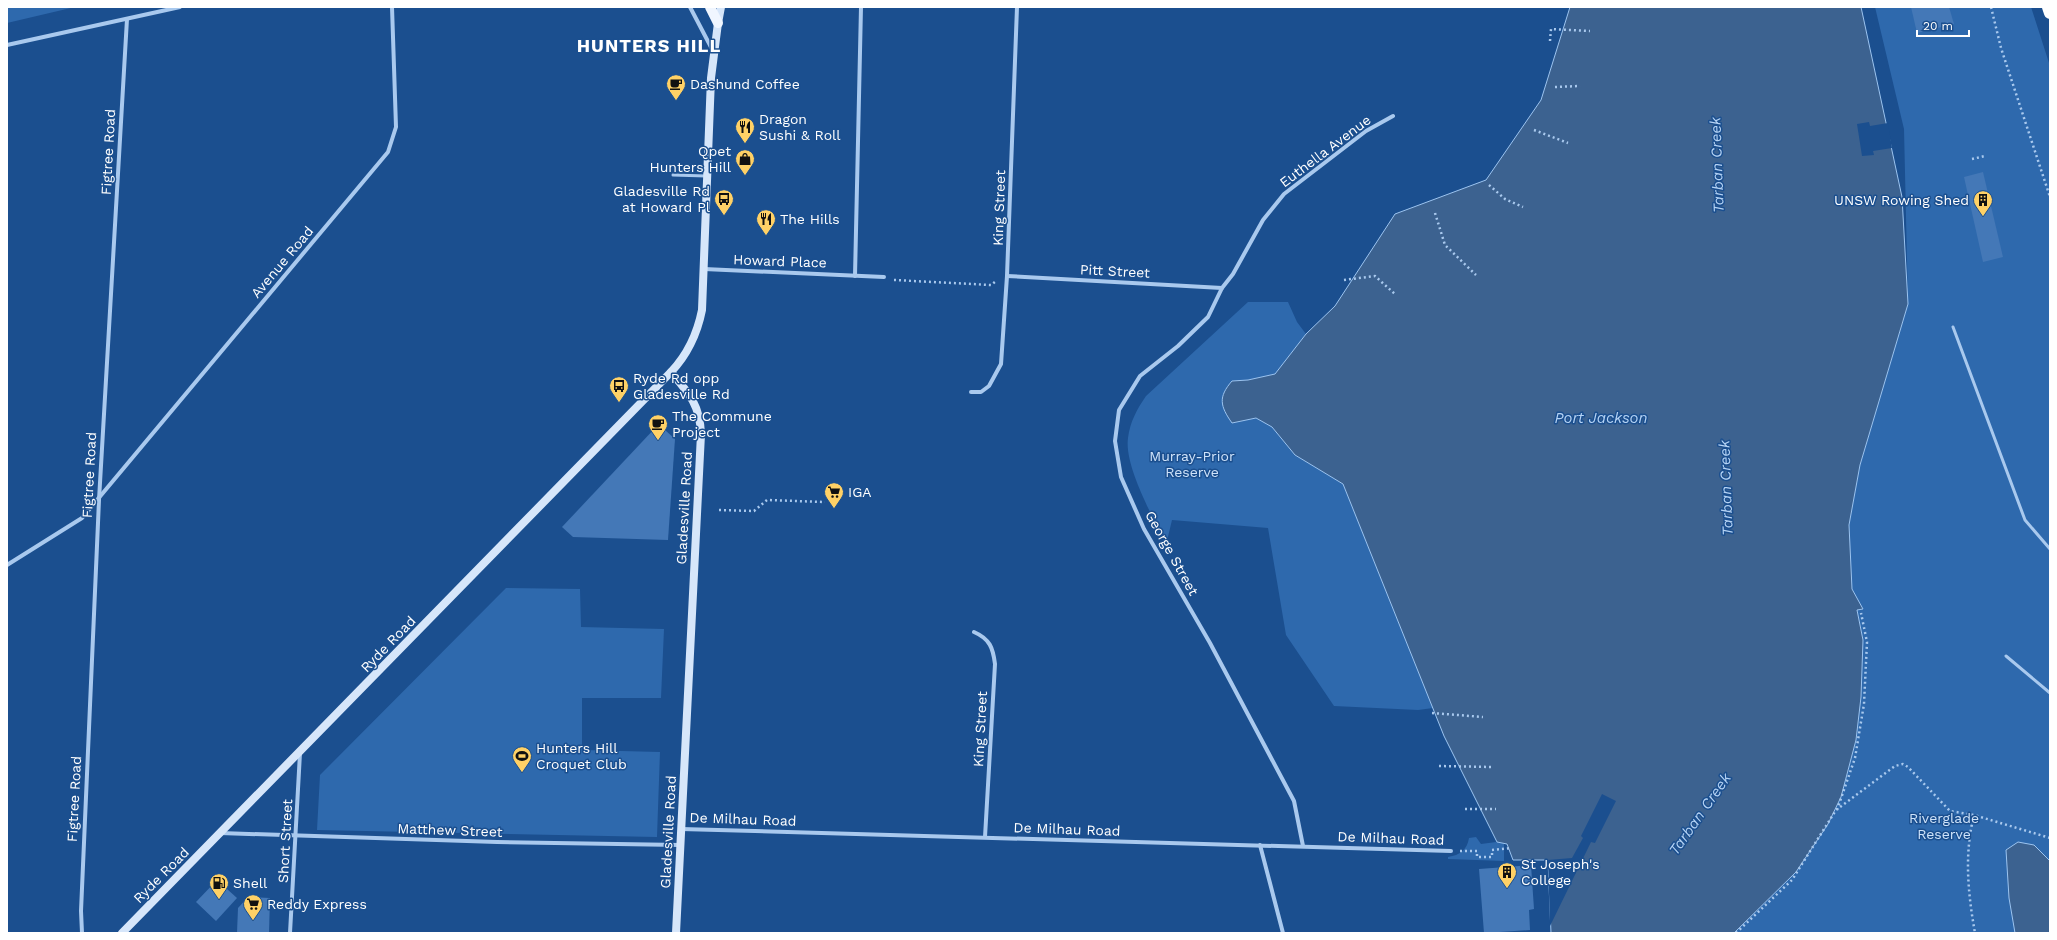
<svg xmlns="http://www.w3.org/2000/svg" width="2057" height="940" font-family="'Work Sans',sans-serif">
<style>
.green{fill:#2e69ad}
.water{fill:#3c6290;stroke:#9cc4f0}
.pier{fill:#1b4f8f}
.building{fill:#4478b7}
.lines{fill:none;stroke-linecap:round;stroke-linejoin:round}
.path{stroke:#a9c9ee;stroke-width:2.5;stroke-dasharray:2 3;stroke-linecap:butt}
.lane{stroke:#a9c9ee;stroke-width:3}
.street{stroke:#a9c9ee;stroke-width:4}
.secondary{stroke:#d6e6fa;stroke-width:8}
.primary{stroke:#f0f6ff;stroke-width:10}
.highway{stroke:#fff;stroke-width:12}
.labels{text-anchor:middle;stroke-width:3;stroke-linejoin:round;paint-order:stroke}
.poi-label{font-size:14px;fill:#fff;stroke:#1b4f8f;text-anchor:start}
.street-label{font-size:14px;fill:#fff;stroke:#1b4f8f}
.park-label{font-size:14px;fill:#cfe3fa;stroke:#1b4f8f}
.water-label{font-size:15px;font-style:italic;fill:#b5d3f5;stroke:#1b4f8f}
.district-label{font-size:18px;font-weight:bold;letter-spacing:1px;fill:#fff;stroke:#1b4f8f}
</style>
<rect width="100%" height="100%" fill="#1b4f8f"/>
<g class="green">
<polygon points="7,7 75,7 7,23"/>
<polygon points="1875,7 2031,7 2050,66 2050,933 1734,933 1796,872 1828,824 1841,797 1863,640 1857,610 1861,609 1852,589 1849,525 1860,465 1908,304 1904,129"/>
<path d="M1248,302H1288L1297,322L1306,334L1275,374L1248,380L1232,381V423L1256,418L1272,427L1295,455L1343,484L1433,708L1418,710L1334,706L1286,635L1268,528L1172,520L1166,545C1154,518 1124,467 1128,438C1130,422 1137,409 1146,396Z"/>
<polygon points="506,588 580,589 581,627 664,629 661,698 582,698 582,750 660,752 657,837 317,830 320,775"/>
<path d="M1476,837L1481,844L1504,841V861L1448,859V857C1460,855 1467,850 1469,838Z"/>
</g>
<g class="water">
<path d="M1570,7H1861L1902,197L1908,304L1860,465L1849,525L1852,589L1863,609L1857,610L1863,640L1861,697L1856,740L1841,797L1828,824L1796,872L1734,933H1551L1548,860H1513L1507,844L1497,842L1444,736L1343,484L1295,455L1272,427L1256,418L1232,423C1220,406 1218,397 1232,381L1248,380L1275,374L1306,334L1335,306L1395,214L1486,180L1541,100Z"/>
<polygon points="2018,842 2034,845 2050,861 2050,933 2015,933 2009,898 2006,850"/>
</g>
<g class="pier">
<polygon points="1869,122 1870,126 1888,123 1892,148 1873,151 1874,155 1862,156 1857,124"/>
<polygon points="1602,794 1616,801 1595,843 1591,842 1550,926 1548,860 1572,858 1583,838 1581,836"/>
</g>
<g class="building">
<polygon points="1911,7 1949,7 1954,24 1917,33"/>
<polygon points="1983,172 2003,257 1983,262 1964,177"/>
<polygon points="657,426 665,430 675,439 668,540 573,537 562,527"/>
<polygon points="1531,865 1534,909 1529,910 1530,930 1484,933 1479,869"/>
<polygon points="217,880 237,898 216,921 196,902"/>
<polygon points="248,897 270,898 269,933 237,933 238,908"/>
</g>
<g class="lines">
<g class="path">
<polyline points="1991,7 2001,48 2050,197"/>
<polyline points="1550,41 1551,29 1590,31"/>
<polyline points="1555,87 1580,86"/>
<polyline points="1534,130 1568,143"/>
<polyline points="1972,159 1985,156"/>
<polyline points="1489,185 1505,199 1523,207"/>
<polyline points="1435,213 1445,245 1476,275"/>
<polyline points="894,280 991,285 996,281"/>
<polyline points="1344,280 1375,276 1396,295"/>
<polyline points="719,510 754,511 767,500 825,502"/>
<polyline points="1432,713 1483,717"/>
<polyline points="1439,766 1491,767"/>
<polyline points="1465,809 1496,809"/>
<polyline points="1837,810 1855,758 1864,704 1867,642 1861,613"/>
<path d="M1974,815C1964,854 1968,894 1975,933"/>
<polyline points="1460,851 1477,851 1477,857 1492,857 1492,850 1511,848"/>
<polyline points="1736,933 1792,880 1836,810 1895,766 1903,764 1908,767 1950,811 1974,815 2050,838"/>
</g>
<g class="lane">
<polyline points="673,175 706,176"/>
<polyline points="1953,327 2025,520 2050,549"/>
<polyline points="2006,656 2050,693"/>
</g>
<g class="street">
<polyline points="690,7 713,51"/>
<polyline points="7,45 180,7"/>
<polyline points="704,269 884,277"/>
<polyline points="855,276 861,7"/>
<polyline points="1007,276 1222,288"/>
<polyline points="971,392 981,392 989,386 1001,364 1007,276 1017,7"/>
<polyline points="7,565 82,518 388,152 396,127 392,7"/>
<path d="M974,632C990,639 993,648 995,664L985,837"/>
<polyline points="681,829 1451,851"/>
<polyline points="220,833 497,842 680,845"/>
<polyline points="1260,845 1283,933"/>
<polyline points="1303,846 1294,801 1210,643 1144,529 1121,477 1115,441 1119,410 1140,376 1178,346 1208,317 1222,288 1233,274 1263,220 1284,194 1366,131 1393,116"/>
<polyline points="82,933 81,911 99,500 127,19"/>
<polyline points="290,933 300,753"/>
</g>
<g class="secondary">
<path d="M671,372C689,393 700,405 701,434L676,933"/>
<path d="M122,933L671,372C688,354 697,335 702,310L711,78L718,23L721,7"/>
</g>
<polyline class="primary" points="710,7 718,23"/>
<polyline class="highway" points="2048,7 2050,13"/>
</g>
<defs>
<g id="cafe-pin" transform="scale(1)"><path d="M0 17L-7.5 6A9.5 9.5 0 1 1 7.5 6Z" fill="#ffd166" stroke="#1b4f8f"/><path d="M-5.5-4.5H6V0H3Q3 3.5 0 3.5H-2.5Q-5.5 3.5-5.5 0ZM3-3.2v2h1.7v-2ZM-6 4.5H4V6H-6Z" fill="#111"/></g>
<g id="restaurant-pin" transform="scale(1)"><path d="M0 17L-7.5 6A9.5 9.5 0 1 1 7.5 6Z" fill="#ffd166" stroke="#1b4f8f"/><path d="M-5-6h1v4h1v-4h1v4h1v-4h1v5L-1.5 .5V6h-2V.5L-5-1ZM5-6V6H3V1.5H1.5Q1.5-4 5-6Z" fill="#111"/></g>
<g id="shop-pin" transform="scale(1)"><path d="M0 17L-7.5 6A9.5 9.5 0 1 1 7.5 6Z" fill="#ffd166" stroke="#1b4f8f"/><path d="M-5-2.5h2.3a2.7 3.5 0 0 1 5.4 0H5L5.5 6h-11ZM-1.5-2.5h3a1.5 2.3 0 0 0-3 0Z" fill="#111"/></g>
<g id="bus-pin" transform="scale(1)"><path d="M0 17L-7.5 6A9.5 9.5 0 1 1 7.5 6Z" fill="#ffd166" stroke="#1b4f8f"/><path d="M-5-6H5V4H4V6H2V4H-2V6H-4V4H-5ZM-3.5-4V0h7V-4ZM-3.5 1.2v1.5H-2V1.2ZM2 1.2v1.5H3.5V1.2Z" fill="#111"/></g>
<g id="building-pin" transform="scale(1)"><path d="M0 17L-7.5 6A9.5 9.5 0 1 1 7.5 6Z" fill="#ffd166" stroke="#1b4f8f"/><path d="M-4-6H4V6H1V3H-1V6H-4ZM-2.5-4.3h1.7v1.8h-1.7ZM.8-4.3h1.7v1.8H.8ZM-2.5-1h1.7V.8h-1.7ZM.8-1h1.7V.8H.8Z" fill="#111"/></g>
<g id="supermarket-pin" transform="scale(1)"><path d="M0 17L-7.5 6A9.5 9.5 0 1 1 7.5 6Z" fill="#ffd166" stroke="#1b4f8f"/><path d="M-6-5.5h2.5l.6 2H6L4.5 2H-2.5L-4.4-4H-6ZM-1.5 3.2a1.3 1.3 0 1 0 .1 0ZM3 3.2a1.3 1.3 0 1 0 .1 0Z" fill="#111"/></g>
<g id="stadium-pin" transform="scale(1)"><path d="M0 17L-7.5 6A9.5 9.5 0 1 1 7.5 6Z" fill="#ffd166" stroke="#1b4f8f"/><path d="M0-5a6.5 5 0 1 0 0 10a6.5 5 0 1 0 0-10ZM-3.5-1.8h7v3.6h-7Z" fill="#111"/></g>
<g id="fuel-pin" transform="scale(1)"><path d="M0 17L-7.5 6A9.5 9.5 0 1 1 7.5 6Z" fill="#ffd166" stroke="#1b4f8f"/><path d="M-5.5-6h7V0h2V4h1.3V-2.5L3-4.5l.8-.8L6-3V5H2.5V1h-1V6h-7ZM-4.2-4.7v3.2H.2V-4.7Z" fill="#111"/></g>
</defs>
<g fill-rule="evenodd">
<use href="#cafe-pin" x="676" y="84"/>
<use href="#restaurant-pin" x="745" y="127"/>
<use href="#shop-pin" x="745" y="159"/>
<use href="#bus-pin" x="724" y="199"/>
<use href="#building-pin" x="1983" y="200"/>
<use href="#restaurant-pin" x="766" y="219"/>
<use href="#bus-pin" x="619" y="386"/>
<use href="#cafe-pin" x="658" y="424"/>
<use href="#supermarket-pin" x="834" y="492"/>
<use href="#stadium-pin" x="522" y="756"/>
<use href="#building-pin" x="1507" y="872"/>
<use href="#fuel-pin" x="219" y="883"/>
<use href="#supermarket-pin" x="253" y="904"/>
</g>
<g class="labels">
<g class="poi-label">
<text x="690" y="89">Dashund Coffee</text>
<text x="759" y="124">Dragon<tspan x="759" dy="16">Sushi &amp; Roll</tspan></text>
<text x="731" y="156" text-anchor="end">Qpet<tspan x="731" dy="16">Hunters Hill</tspan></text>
<text x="710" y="196" text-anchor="end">Gladesville Rd<tspan x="710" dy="16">at Howard Pl</tspan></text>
<text x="1969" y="205" text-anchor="end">UNSW Rowing Shed</text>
<text x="780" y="224">The Hills</text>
<text x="633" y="383">Ryde Rd opp<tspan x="633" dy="16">Gladesville Rd</tspan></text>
<text x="672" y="421">The Commune<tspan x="672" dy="16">Project</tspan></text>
<text x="848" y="497">IGA</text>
<text x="536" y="753">Hunters Hill<tspan x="536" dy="16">Croquet Club</tspan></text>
<text x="1521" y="869">St Joseph's<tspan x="1521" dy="16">College</tspan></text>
<text x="233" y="888">Shell</text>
<text x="267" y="909">Reddy Express</text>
</g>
<g class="street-label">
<text transform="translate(1325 151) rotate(-37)" y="5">Euthella Avenue</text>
<text transform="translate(108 152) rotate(-87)" y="5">Figtree Road</text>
<text transform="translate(999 208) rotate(-88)" y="5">King Street</text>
<text transform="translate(780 261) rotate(2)" y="5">Howard Place</text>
<text transform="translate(282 262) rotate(-50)" y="5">Avenue Road</text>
<text transform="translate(1115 271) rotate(3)" y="5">Pitt Street</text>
<text transform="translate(89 475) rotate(-87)" y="5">Figtree Road</text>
<text transform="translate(684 508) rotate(-87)" y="5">Gladesville Road</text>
<text transform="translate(1172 553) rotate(61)" y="5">George Street</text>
<text transform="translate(388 644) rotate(-46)" y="5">Ryde Road</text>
<text transform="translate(980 729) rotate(-87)" y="5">King Street</text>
<text transform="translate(74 799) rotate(-87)" y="5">Figtree Road</text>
<text transform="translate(743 819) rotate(2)" y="5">De Milhau Road</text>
<text transform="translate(1067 829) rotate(2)" y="5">De Milhau Road</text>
<text transform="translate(450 830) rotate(2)" y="5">Matthew Street</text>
<text transform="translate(668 832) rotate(-87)" y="5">Gladesville Road</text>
<text transform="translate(1391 838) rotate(2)" y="5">De Milhau Road</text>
<text transform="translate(285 841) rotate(-87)" y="5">Short Street</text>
<text transform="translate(161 875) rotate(-45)" y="5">Ryde Road</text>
</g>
<g class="park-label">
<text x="1192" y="461">Murray-Prior<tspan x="1192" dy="16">Reserve</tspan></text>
<text x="1944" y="823">Riverglade<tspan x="1944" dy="16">Reserve</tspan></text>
</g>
<g class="water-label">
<text transform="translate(1717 165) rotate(-92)" y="5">Tarban Creek</text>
<text x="1601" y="423">Port Jackson</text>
<text transform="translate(1726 488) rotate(-92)" y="5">Tarban Creek</text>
<text transform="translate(1700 814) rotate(-55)" y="5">Tarban Creek</text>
</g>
<g class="district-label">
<text x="649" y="52">HUNTERS HILL</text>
</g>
</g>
<rect width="2057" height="940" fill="none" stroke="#ffffff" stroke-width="16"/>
<path d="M1917 30v6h52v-6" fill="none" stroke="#ffffff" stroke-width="2"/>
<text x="1923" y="30" font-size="12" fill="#ffffff" stroke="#1b4f8f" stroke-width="3" paint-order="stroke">20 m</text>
</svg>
